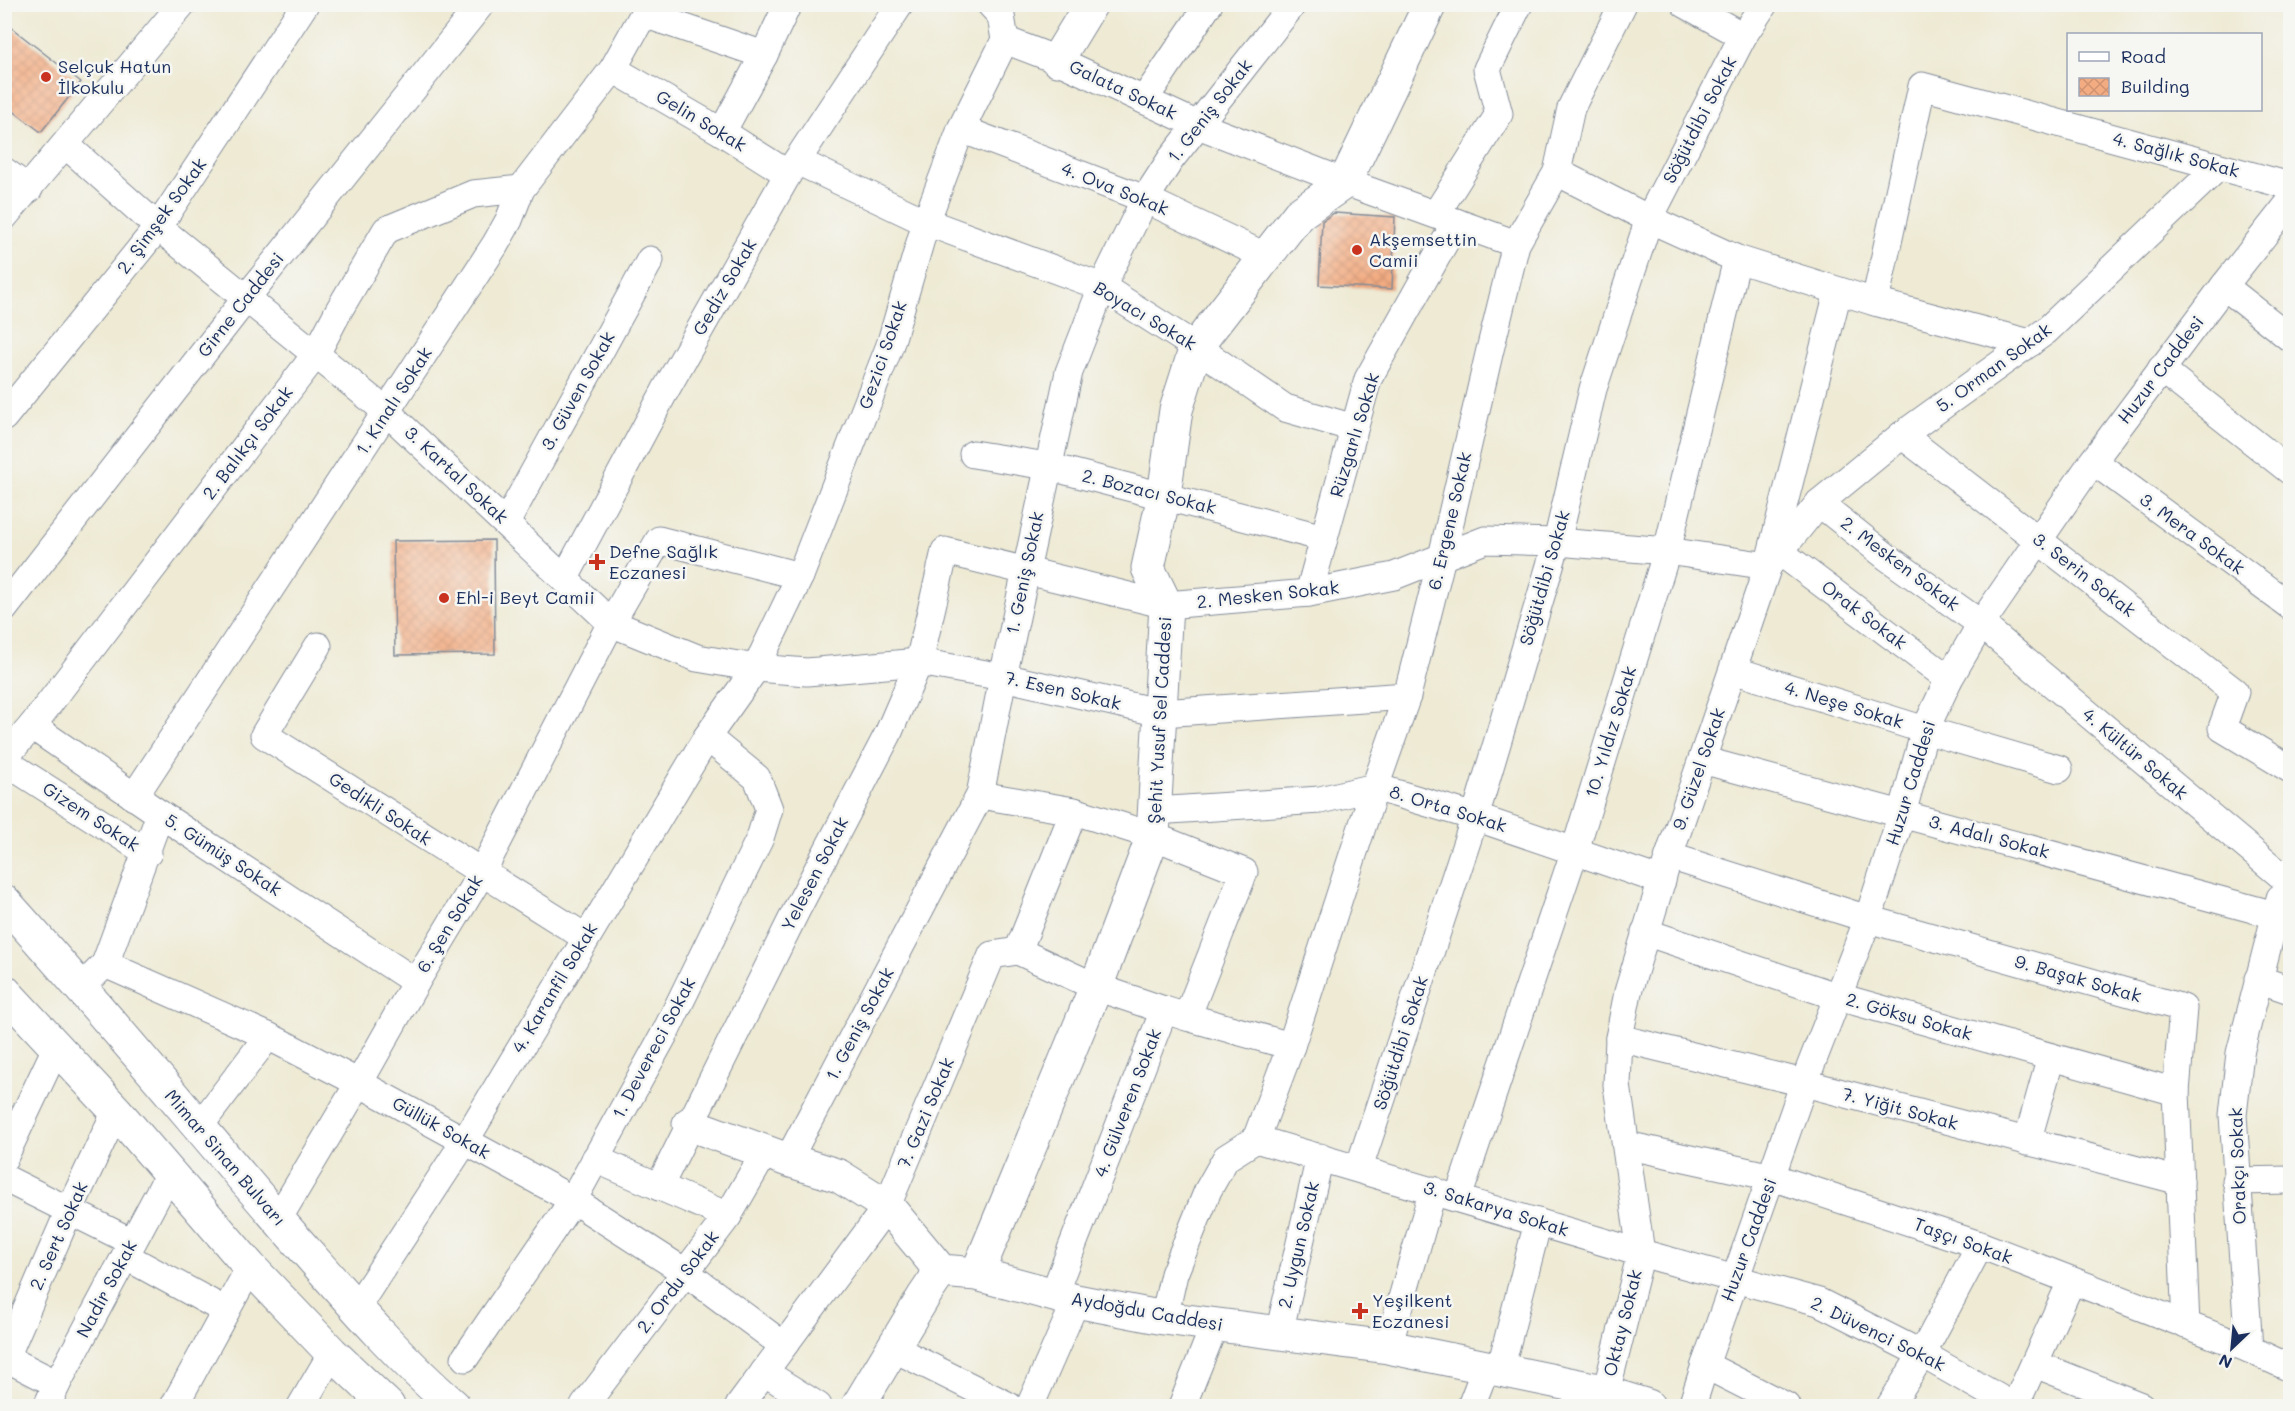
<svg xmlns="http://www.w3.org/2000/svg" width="2295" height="1411" font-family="Mali,sans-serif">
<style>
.building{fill:url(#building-cross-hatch)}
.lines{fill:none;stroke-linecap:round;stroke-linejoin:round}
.minor-casing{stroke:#848c99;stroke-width:29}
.major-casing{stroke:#848c99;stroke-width:35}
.minor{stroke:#fff;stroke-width:27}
.major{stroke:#fff;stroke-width:33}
.poi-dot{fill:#c8321e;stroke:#f6f6f2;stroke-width:2}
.labels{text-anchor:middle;stroke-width:5;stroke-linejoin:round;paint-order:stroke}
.poi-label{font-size:18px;fill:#1b2f5e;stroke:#f6f6f2;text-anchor:start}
.street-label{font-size:18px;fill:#1b2f5e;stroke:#f6f6f2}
</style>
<defs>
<pattern id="building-cross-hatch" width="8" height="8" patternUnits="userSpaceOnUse" patternTransform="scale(1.5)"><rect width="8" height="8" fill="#f3ac81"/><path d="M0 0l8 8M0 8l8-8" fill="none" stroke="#d09472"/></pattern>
</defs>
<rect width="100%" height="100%" fill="#f6f6f2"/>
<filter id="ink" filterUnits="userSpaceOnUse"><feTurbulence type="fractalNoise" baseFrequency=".0167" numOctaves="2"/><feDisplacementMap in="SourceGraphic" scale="12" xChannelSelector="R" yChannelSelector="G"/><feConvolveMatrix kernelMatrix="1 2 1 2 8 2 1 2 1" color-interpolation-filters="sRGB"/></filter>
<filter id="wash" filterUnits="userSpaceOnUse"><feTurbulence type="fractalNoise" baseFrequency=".008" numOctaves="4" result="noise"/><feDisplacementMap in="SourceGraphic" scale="24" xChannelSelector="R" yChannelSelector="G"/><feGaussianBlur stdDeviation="1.35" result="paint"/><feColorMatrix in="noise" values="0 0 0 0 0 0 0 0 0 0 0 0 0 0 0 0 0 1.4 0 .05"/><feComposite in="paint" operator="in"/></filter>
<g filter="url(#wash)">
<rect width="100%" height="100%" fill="#eeead4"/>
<g id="blocks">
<g class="building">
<polygon points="4,22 81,82 41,132 4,104"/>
<polygon points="1334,213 1395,217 1392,289 1319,285 1322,221"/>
<polygon points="494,540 495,654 395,655 393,541"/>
</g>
</g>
</g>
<g filter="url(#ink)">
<use href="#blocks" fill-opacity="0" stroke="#848c99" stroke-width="1.5"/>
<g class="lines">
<g class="minor-casing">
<g id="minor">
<polyline points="990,4 1001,16 1005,40 1057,60 1198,125 1345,182 1516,244"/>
<polyline points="1685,4 1743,36"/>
<polyline points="644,14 764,55"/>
<polyline points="613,69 722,132 788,174"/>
<polyline points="1144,100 1209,4"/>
<polyline points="961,129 1145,199 1267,257"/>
<polyline points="722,132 764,55 788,4"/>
<polyline points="66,145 158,227 387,412 611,623 697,658 756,668 807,672 919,662 1003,677 1161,713 1407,696"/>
<polyline points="797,161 926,222 1102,287 1196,347 1285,408 1354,428"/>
<polyline points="4,171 29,189"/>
<polyline points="1557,172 1649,219 1737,259 1875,302 1922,86 2290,186"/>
<polyline points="1436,214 1499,114 1487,69 1519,4"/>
<polyline points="4,217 182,4"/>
<polyline points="2224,286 2290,338"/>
<polyline points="1875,302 2030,343"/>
<polyline points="2161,369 2290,471"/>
<polyline points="4,417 158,227 305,4"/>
<polyline points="1902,435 2235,692 2222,728 2290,769"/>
<polyline points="973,454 1047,466 1324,538"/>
<polyline points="2093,461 2290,606"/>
<polyline points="1819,503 1887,557 1981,624 2290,883"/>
<polyline points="506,523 650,260"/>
<polyline points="1780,552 1949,679"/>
<polyline points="565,578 665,391 788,174 900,4"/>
<polyline points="1309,593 1368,379 1456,222"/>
<polyline points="4,609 247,297 481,4"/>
<polyline points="318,646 264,735 585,937"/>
<polyline points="1733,670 1925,730 2059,769"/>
<polyline points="32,726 160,814 416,982"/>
<polyline points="4,758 32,726 316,354 339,310 386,230 473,194 521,189"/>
<polyline points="1702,760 2275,915"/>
<polyline points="4,761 148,853"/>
<polyline points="980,795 1074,811 1153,836 1244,872 1187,1017 1164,1010 1053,1296"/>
<polyline points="134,797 495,245 509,220 521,189 613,69 649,4"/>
<polyline points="1155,811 1320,800 1375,787 1475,817 1662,881"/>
<polyline points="1669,856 1868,919 2183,1008 2176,1092 2186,1325"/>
<polyline points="1645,932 1839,997 2176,1092"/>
<polyline points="1018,951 1096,987 1164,1010"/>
<polyline points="105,964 160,814"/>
<polyline points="2258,979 2290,990"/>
<polyline points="82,987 105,964 268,1036 359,1083 573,1200 685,1272 783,1345"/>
<polyline points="1187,1017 1291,1046"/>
<polyline points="1619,1038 1804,1083 2180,1181"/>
<polyline points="198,1128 268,1036"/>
<polyline points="1256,1139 1641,1253 1819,1302 1922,1354 2013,1406"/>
<polyline points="2027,1142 2051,1057"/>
<polyline points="1626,1145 1772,1177 1980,1245 2249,1349 2290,1368"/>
<polyline points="4,1158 56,1048"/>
<polyline points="595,1159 728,1216"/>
<polyline points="788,1160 980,795 1003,677 1069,372 1102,287 1145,199 1171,159 1293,4"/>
<polyline points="1359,1168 1475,817 1557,542 1593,389 1649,219 1743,36 1764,4"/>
<polyline points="4,1178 132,1242"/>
<polyline points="2236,1181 2290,1180"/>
<polyline points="659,1187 796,911 888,734 919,662 945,551 1166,605 1309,593 1394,576 1485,540 1557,542 1667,551 1768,566 1819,503 1902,435 2046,331 2218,167"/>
<polyline points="1458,1198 1575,850 1667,551 1737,259"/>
<polyline points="278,1219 359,1083 416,982 481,874 611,623 659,540 800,576"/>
<polyline points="125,1256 226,1311"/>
<polyline points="356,1308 465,1141 707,737 756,668 800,576 890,345 926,222 961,129 1005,40"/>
<polyline points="1164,1318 1174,1274 1208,1190 1226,1158 1256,1139 1291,1046 1375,787 1407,696 1442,557 1489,354 1516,244 1557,172 1571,108 1623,4"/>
<polyline points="1279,1333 1320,1157"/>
<polyline points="1388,1347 1433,1190"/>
<polyline points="893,1348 1009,1406"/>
<polyline points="2249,1349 2233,1115 2240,1053 2280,898"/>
<polyline points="4,1357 57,1384"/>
<polyline points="465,1358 573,1200 665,1033 760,838 769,809 757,778 707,737"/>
<polyline points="4,1362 69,1211 116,1111"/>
<polyline points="2035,1364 2141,1406"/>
<polyline points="1705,1365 1786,1406"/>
<polyline points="1500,1370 1538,1222"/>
<polyline points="764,1372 818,1406"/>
<polyline points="1606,1392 1641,1253 1617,1085 1619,1038 1628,992 1669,856 1768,566 1838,292"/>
<polyline points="47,1406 57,1384 170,1172"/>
<polyline points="174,1406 250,1267"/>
<polyline points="301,1406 332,1353"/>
<polyline points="584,1406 728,1216 765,1152"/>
<polyline points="739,1406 887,1206 992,955 1018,951 1074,811"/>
<polyline points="1030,1406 1076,1301"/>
<polyline points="1182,1406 1215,1324"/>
<polyline points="1471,1406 1486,1367"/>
<polyline points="1692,1406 1705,1365 1804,1083 1868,919 1902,814 1925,730 1949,679 1981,624 2093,461 2224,286 2290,202"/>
<polyline points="1890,1406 1922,1354 1980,1245"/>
<polyline points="2015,1406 2071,1282"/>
</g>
</g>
<g class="major-casing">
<g id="major">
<polyline points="1057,60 1091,4"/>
<path d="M4,901C100,1007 190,1117 283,1225C338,1287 392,1352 454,1406"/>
<polyline points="4,991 116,1111 250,1267 332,1353 388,1406"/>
<polyline points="689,1124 788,1160 839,1176 887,1206 941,1271 977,1274 1076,1301 1164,1318 1388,1347 1593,1389 1648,1406"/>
<polyline points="977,1274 1096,987 1153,836 1166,605 1148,568 1164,495 1176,410 1196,347 1299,214 1345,182 1430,4"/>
<polyline points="858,1406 924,1296 941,1271"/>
</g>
</g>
<use href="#minor" class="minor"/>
<use href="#major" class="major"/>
</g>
</g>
<g class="poi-dot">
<circle cx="46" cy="77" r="6"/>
<circle cx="1357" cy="250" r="6"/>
<path d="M594 553h6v6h6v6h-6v6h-6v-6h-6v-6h6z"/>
<circle cx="444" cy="598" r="6"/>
<path d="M1357 1302h6v6h6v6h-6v6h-6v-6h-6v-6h6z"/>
</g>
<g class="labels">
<g class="poi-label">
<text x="58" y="73">Selçuk Hatun<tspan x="58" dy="21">İlkokulu</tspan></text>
<text x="1369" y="246">Akşemsettin<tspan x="1369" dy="21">Camii</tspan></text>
<text x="609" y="558">Defne Sağlık<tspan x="609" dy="21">Eczanesi</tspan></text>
<text x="456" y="604">Ehl-i Beyt Camii</text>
<text x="1372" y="1307">Yeşilkent<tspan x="1372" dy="21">Eczanesi</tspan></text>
</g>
<g class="street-label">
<text transform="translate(1123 90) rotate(25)" y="6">Galata Sokak</text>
<text transform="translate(1210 111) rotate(-52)" y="6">1. Geniş Sokak</text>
<text transform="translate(1700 120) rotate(-63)" y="6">Söğütdibi Sokak</text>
<text transform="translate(701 121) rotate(31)" y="6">Gelin Sokak</text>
<text transform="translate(2176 155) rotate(15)" y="6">4. Sağlık Sokak</text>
<text transform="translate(1115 189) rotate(22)" y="6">4. Ova Sokak</text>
<text transform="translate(162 216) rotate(-54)" y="6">2. Şimşek Sokak</text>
<text transform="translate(725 287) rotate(-60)" y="6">Gediz Sokak</text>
<text transform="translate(241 305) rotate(-52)" y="6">Girne Caddesi</text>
<text transform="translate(1145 316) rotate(31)" y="6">Boyacı Sokak</text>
<text transform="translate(883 355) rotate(-71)" y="6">Gezici Sokak</text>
<text transform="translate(1994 368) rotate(-36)" y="6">5. Orman Sokak</text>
<text transform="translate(2161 370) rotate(-53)" y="6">Huzur Caddesi</text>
<text transform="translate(578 391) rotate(-61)" y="6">3. Güven Sokak</text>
<text transform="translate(394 401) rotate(-57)" y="6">1. Kınalı Sokak</text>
<text transform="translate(1355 435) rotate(-73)" y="6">Rüzgarlı Sokak</text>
<text transform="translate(248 443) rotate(-53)" y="6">2. Balıkçı Sokak</text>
<text transform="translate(456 475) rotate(43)" y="6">3. Kartal Sokak</text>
<text transform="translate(1149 492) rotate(14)" y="6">2. Bozacı Sokak</text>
<text transform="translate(1450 521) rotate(-77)" y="6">6. Ergene Sokak</text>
<text transform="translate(2192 534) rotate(36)" y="6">3. Mera Sokak</text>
<text transform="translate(1900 564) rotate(37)" y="6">2. Mesken Sokak</text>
<text transform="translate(1025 573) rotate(-78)" y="6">1. Geniş Sokak</text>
<text transform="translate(2084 575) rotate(38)" y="6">3. Serin Sokak</text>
<text transform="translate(1545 578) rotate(-74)" y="6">Söğütdibi Sokak</text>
<text transform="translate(1268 595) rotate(-6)" y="6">2. Mesken Sokak</text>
<text transform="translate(1864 615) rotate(37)" y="6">Orak Sokak</text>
<text transform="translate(1063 691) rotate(13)" y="6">7. Esen Sokak</text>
<text transform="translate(1844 705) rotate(17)" y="6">4. Neşe Sokak</text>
<text transform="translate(1160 720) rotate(-87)" y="6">Şehit Yusuf Sel Caddesi</text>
<text transform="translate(1611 732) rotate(-73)" y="6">10. Yıldız Sokak</text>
<text transform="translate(2135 754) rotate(40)" y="6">4. Kültür Sokak</text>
<text transform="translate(1699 769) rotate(-71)" y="6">9. Güzel Sokak</text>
<text transform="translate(1911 783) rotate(-73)" y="6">Huzur Caddesi</text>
<text transform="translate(380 809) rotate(33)" y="6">Gedikli Sokak</text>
<text transform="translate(1448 809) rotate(17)" y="6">8. Orta Sokak</text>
<text transform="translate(91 817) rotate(33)" y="6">Gizem Sokak</text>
<text transform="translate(1989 837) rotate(15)" y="6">3. Adalı Sokak</text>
<text transform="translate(223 855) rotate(33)" y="6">5. Gümüş Sokak</text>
<text transform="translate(815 874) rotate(-63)" y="6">Yelesen Sokak</text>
<text transform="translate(450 924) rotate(-59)" y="6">6. Şen Sokak</text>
<text transform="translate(2078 979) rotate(16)" y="6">9. Başak Sokak</text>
<text transform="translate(555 988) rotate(-59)" y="6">4. Karanfil Sokak</text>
<text transform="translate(1909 1017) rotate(16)" y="6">2. Göksu Sokak</text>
<text transform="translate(860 1024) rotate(-62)" y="6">1. Geniş Sokak</text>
<text transform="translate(1401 1043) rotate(-72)" y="6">Söğütdibi Sokak</text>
<text transform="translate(654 1048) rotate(-62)" y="6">1. Devereci Sokak</text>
<text transform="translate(1128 1103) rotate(-69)" y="6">4. Gülveren Sokak</text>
<text transform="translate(1900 1109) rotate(15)" y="6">7. Yiğit Sokak</text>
<text transform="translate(926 1113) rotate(-67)" y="6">7. Gazi Sokak</text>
<text transform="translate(441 1128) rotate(29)" y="6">Güllük Sokak</text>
<text transform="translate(225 1158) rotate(49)" y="6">Mimar Sinan Bulvarı</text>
<text transform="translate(2238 1166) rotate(-92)" y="6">Orakçı Sokak</text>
<text transform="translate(1496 1209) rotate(17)" y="6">3. Sakarya Sokak</text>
<text transform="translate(59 1236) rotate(-66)" y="6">2. Sert Sokak</text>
<text transform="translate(1749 1240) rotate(-70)" y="6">Huzur Caddesi</text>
<text transform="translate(1963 1241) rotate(20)" y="6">Taşçı Sokak</text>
<text transform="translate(1299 1245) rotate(-77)" y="6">2. Uygun Sokak</text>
<text transform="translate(678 1282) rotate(-53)" y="6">2. Ordu Sokak</text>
<text transform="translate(107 1289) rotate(-62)" y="6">Nadir Sokak</text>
<text transform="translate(1147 1312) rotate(10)" y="6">Aydoğdu Caddesi</text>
<text transform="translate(1623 1323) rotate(-76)" y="6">Oktay Sokak</text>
<text transform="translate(1878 1334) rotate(26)" y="6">2. Düvenci Sokak</text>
</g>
</g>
<rect width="2295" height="1411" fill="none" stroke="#f6f6f2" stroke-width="24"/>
<rect x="2067" y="33" width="195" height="78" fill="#f6f6f2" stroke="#9ea6b7" stroke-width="1.5"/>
<rect x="2079" y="52" width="30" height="9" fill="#ffffff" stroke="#9ea6b7" stroke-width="1.5"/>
<text x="2121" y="63" font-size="18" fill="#1b2f5e">Road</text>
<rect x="2079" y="78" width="30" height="18" fill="url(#building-cross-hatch)" stroke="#9ea6b7" stroke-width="1.5"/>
<text x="2121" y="93" font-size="18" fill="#1b2f5e">Building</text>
<g transform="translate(2232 1348) rotate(206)" stroke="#f6f6f2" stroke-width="4.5" paint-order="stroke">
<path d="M0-4.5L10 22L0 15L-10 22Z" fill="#1b2f5e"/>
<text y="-9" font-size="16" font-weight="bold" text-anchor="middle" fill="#1b2f5e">N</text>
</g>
</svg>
